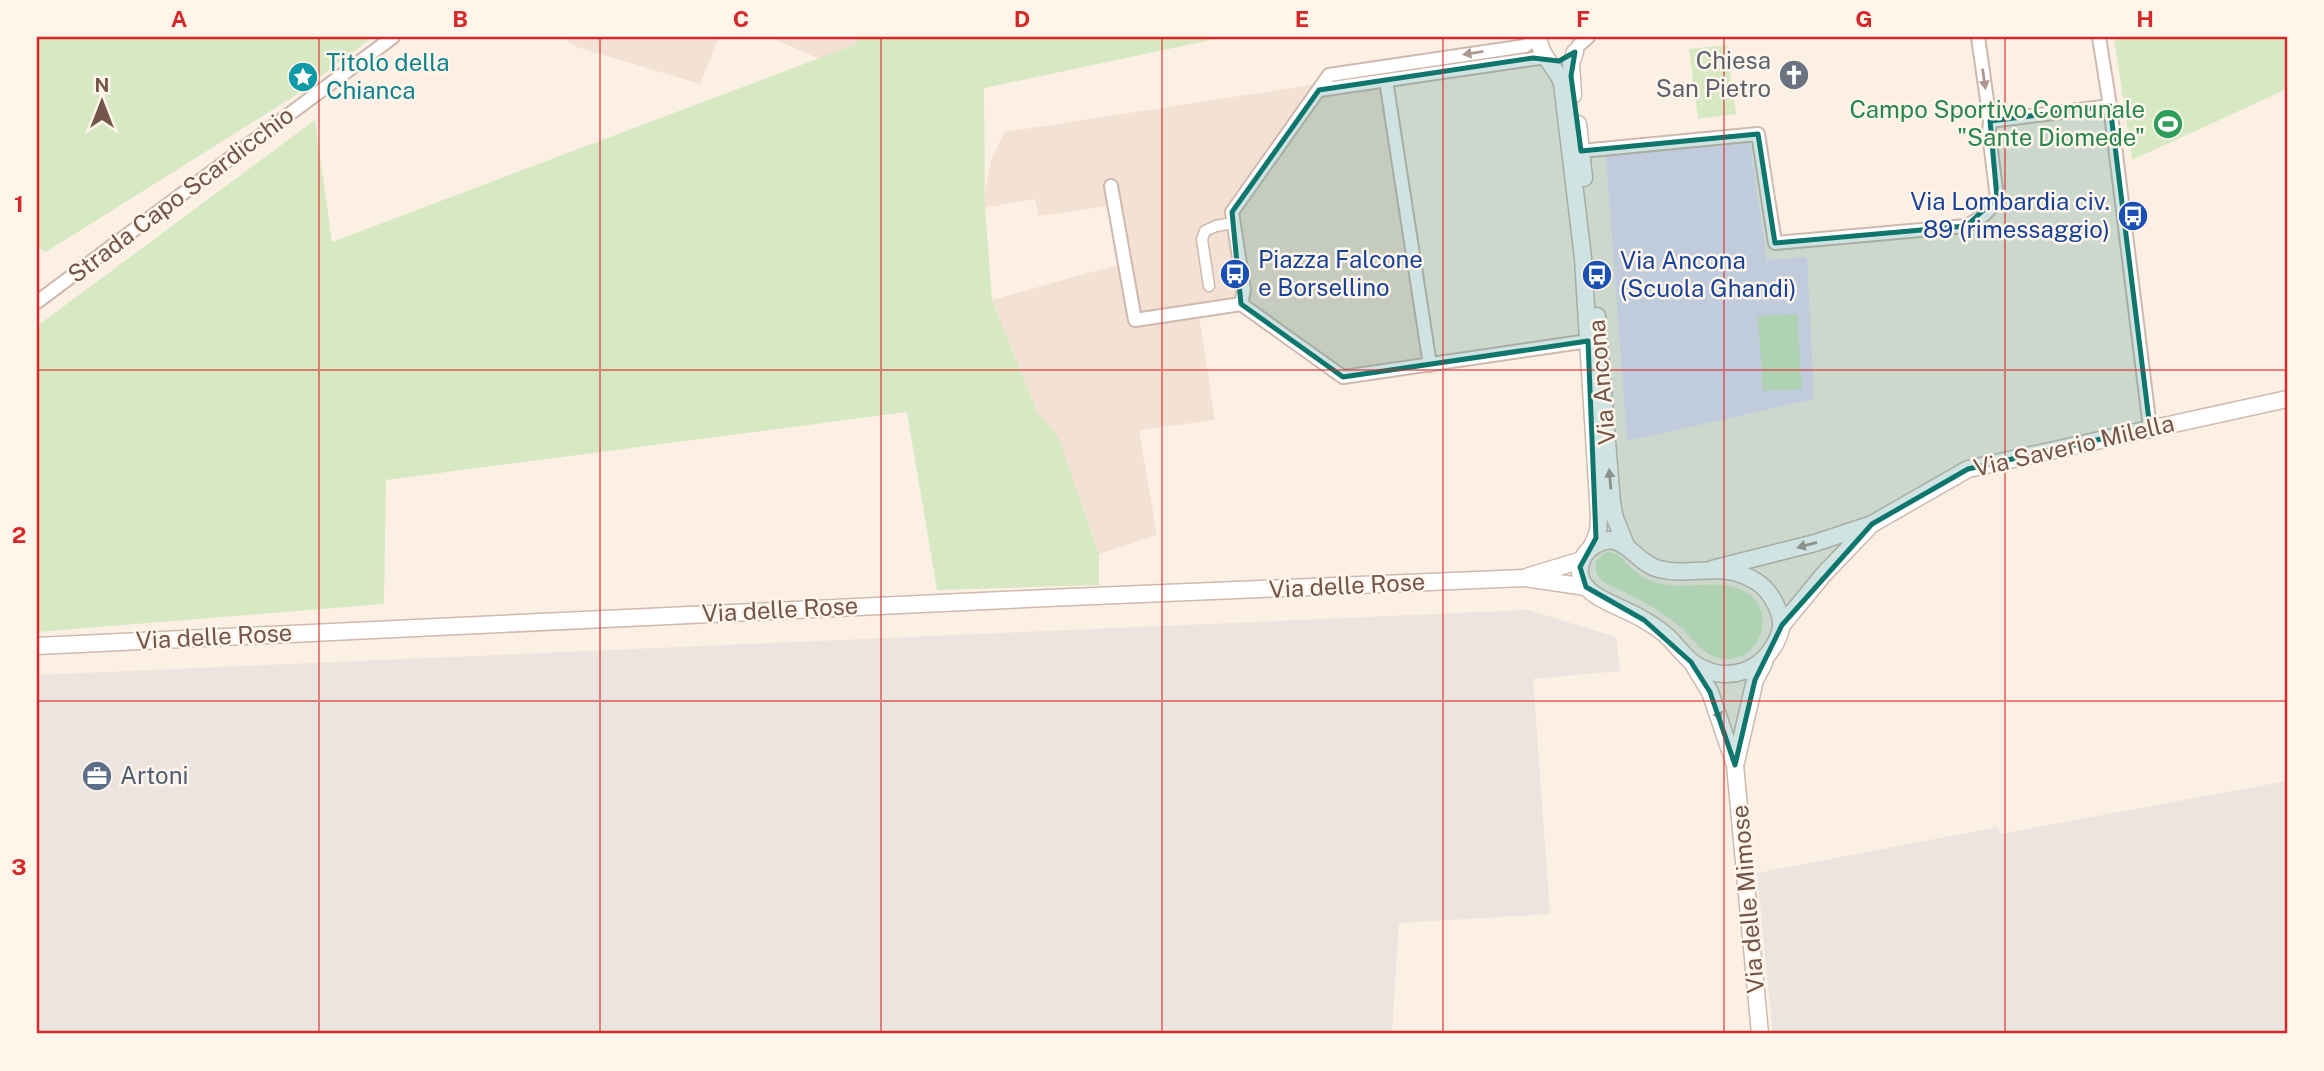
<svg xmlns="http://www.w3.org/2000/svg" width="2324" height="1071" font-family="'Public Sans',sans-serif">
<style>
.residential{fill:#f3e1d3}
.industrial{fill:#ebe4df}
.education{fill:#ede1f8}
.green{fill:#d7e9c3}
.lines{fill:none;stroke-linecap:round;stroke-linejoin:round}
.pedestrian-casing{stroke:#cfb9ae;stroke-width:13}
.minor-casing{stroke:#cfb9ae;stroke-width:16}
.tertiary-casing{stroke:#cfb9ae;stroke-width:19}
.pedestrian{stroke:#fff;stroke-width:10}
.minor{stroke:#fff;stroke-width:12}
.tertiary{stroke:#fff;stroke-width:16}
.oneway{fill:#ac9992}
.marked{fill:#0f766e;fill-opacity:0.2;stroke:#0f766e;stroke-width:5;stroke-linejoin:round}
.grid{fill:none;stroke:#d62828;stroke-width:2;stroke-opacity:0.55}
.labels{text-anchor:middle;stroke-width:5;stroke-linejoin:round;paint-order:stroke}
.worship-label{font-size:24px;fill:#5b616d;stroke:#fff5eb;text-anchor:end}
.culture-label{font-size:24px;fill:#0d838f;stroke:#fff5eb;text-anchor:start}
.leisure-label{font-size:24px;fill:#27864d;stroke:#fff5eb;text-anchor:end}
.street-label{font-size:24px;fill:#74554a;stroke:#fff5eb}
.transit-label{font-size:24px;fill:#164399;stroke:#fff5eb;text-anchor:start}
.service-label{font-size:24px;fill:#4e5e75;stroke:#fff5eb;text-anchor:start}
.neatline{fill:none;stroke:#d62828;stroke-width:2.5}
.grid-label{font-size:23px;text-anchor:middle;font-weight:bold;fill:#d62828}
</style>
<rect width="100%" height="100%" fill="#fcf0e5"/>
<g class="residential">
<polygon points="561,37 719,37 700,84 577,47"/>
<polygon points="770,37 857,37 858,44 819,59"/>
<polygon points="1386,80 1430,365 1343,377 1241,304 1198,310 1215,420 1139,430 1157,535 1099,554 1058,436 1037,412 992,300 1124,263 1114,205 1039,216 1035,199 985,208 985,193 991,161 1004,132 1324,83"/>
</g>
<g class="industrial">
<polygon points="1528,610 1616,637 1620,671 1533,679 1550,914 1399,923 1392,1031 1385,1034 37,1034 37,675"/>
<polygon points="2287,781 2287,1034 1773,1034 1757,873 1998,827 2000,834"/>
</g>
<polygon class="education" points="1750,143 1767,260 1807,257 1814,399 1627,441 1606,156"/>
<g class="green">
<polygon points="37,37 373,37 296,95 46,252 37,247"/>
<polygon points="857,37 1225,37 984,88 985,207 992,300 1037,412 1058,436 1099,554 1099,585 937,590 907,412 386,480 384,604 37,632 37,326 315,120 332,242 857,44"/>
<polygon points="2114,37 2287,37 2287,89 2132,160"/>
<polygon points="1727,45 1736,114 1698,119 1689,49"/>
<polygon points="1797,314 1802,389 1763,391 1758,316"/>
<path d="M1609,552C1621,554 1622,558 1630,567C1636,574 1648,580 1657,583C1685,591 1715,578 1742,590C1778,605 1764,662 1724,659C1703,657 1693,638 1678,625C1663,612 1646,603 1628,594C1619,589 1609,586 1600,579L1596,572V561L1605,553Z"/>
</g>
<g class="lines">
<g class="pedestrian-casing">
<polyline id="pedestrian" points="1209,286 1202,239 1205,231 1216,226 1233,223"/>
</g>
<g class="minor-casing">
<g id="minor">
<polyline points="2099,37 2110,106 2150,428"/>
<polyline points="1578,46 1588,37"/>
<polyline points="1386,80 1430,365"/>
<polyline points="1319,90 1546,57"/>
<polyline points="1990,121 2110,106"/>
<path d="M1581,151L1758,134L1775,243L1966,226C1980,219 1990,212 1997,198L1989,133L1990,121L1978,37"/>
<polyline points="1111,186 1135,320 1241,304 1343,377 1588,341"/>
<polyline points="37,302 393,37"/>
<polyline points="1241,304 1244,290 1232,212 1329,75 1525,46 1537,37"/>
</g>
</g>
<g class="tertiary-casing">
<g id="tertiary">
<path d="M1539,37C1538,55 1556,66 1562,83L1583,258L1599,517L1598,532L1592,546"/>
<polyline points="1573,95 1571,63 1575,52"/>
<polyline points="1578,124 1584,178"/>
<polyline points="1597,316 1612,503 1615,518 1626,545"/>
<path d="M1610,540C1632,544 1639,564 1659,569C1695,578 1721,559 1757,582C1771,591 1785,616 1780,632C1768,671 1725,687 1692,662C1684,656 1677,646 1670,639C1663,632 1653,625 1644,620C1628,609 1590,599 1582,581C1574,560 1590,543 1610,540Z"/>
<polyline points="1712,569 1815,543 1872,524 1968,469 2287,399"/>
<polyline points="1529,576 1582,560"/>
<polyline points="1782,625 1824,574 1869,527"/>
<polyline points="37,646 1047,598 1524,578 1586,587"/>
<polyline points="1693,664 1710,692 1735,765 1760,1034"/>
<polyline points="1736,762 1755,680 1764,663"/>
</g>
</g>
<use href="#pedestrian" class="pedestrian"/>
<use href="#minor" class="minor"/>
<use href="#tertiary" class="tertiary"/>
</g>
<defs><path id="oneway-solid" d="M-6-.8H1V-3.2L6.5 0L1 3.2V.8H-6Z" transform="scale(1.75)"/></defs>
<g class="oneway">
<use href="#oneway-solid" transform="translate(1473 53) rotate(171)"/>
<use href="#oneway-solid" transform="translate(1984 79) rotate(82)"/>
<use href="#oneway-solid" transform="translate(1610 479) rotate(-95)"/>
<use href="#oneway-solid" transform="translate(1807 545) rotate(165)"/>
<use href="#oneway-solid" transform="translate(1717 711) rotate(71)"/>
</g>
<path class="marked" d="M1575,52L1571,76L1581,151L1758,134L1775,243L1966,226L1997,198L1990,121L2110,106L2150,428L1968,469L1872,524L1782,625L1755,680L1735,765L1710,692L1691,662L1644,620L1586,587L1580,567L1596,538L1588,341L1343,377L1241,304L1232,212L1319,90L1533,58L1559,61Z"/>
<path class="grid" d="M319,37V1034M600,37V1034M881,37V1034M1162,37V1034M1443,37V1034M1724,37V1034M2005,37V1034M37,370H2287M37,701H2287"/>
<defs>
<g id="church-disc" transform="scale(1.575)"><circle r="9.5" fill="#6b7280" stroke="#fff5eb"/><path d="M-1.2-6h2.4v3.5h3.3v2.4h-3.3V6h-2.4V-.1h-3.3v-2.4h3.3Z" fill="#fff"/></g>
<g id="sight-disc" transform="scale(1.575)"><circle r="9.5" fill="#0f9aa8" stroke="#fff5eb"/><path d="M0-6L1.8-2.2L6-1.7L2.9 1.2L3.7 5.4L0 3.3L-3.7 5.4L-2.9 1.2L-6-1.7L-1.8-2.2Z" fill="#fff"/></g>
<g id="stadium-disc" transform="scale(1.575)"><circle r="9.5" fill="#2e9e5b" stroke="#fff5eb"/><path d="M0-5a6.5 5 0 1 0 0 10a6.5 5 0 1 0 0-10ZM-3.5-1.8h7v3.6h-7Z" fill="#fff"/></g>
<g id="bus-disc" transform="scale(1.575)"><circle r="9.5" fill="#1a4fb4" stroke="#fff5eb"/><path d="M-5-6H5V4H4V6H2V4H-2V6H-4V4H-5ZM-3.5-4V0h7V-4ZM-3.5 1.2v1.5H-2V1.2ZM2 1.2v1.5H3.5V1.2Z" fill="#fff"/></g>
<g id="office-disc" transform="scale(1.575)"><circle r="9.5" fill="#5c6f8a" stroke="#fff5eb"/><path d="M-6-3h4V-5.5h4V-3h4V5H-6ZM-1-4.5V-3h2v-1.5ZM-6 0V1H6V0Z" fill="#fff"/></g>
</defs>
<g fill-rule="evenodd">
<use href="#church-disc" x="1794" y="75"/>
<use href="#sight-disc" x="303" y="77"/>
<use href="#stadium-disc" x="2168" y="124"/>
<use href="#bus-disc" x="2133" y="216"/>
<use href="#bus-disc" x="1235" y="274"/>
<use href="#bus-disc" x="1597" y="275"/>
<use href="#office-disc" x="97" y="776"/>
</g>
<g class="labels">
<g class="worship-label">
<text x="1771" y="69">Chiesa<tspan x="1771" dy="28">San Pietro</tspan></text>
</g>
<g class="culture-label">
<text x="326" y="71">Titolo della<tspan x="326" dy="28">Chianca</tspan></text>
</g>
<g class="leisure-label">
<text x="2145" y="118">Campo Sportivo Comunale<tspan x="2145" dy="28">"Sante Diomede"</tspan></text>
</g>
<g class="street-label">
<text transform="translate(181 195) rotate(-37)" y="8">Strada Capo Scardicchio</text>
<text transform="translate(1602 382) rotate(-95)" y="8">Via Ancona</text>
<text transform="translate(2074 446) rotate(-13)" y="8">Via Saverio Milella</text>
<text transform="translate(1347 586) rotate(-3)" y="8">Via delle Rose</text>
<text transform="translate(780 610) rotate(-3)" y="8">Via delle Rose</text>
<text transform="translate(214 637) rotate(-3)" y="8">Via delle Rose</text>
<text transform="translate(1748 899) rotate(-95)" y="8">Via delle Mimose</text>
</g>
<g class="transit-label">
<text x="2110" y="210" text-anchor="end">Via Lombardia civ.<tspan x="2110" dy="28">89 (rimessaggio)</tspan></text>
<text x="1258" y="268">Piazza Falcone<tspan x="1258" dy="28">e Borsellino</tspan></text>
<text x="1620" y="269">Via Ancona<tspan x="1620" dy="28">(Scuola Ghandi)</tspan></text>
</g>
<g class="service-label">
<text x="120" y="784">Artoni</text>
</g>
</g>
<rect width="2324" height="1071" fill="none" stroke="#fff5eb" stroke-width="77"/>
<g transform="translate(102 102)" stroke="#fff5eb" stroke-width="5" paint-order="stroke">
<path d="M0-5L12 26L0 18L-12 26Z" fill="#74554a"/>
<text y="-10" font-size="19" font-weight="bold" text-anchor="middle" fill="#74554a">N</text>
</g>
<rect x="38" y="38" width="2248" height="994" class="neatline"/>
<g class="grid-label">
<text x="179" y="27">A</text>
<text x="460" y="27">B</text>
<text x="741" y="27">C</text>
<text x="1022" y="27">D</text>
<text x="1302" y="27">E</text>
<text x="1583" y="27">F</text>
<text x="1864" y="27">G</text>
<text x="2145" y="27">H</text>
<text x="19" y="212">1</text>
<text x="19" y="543">2</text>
<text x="19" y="875">3</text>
</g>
</svg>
